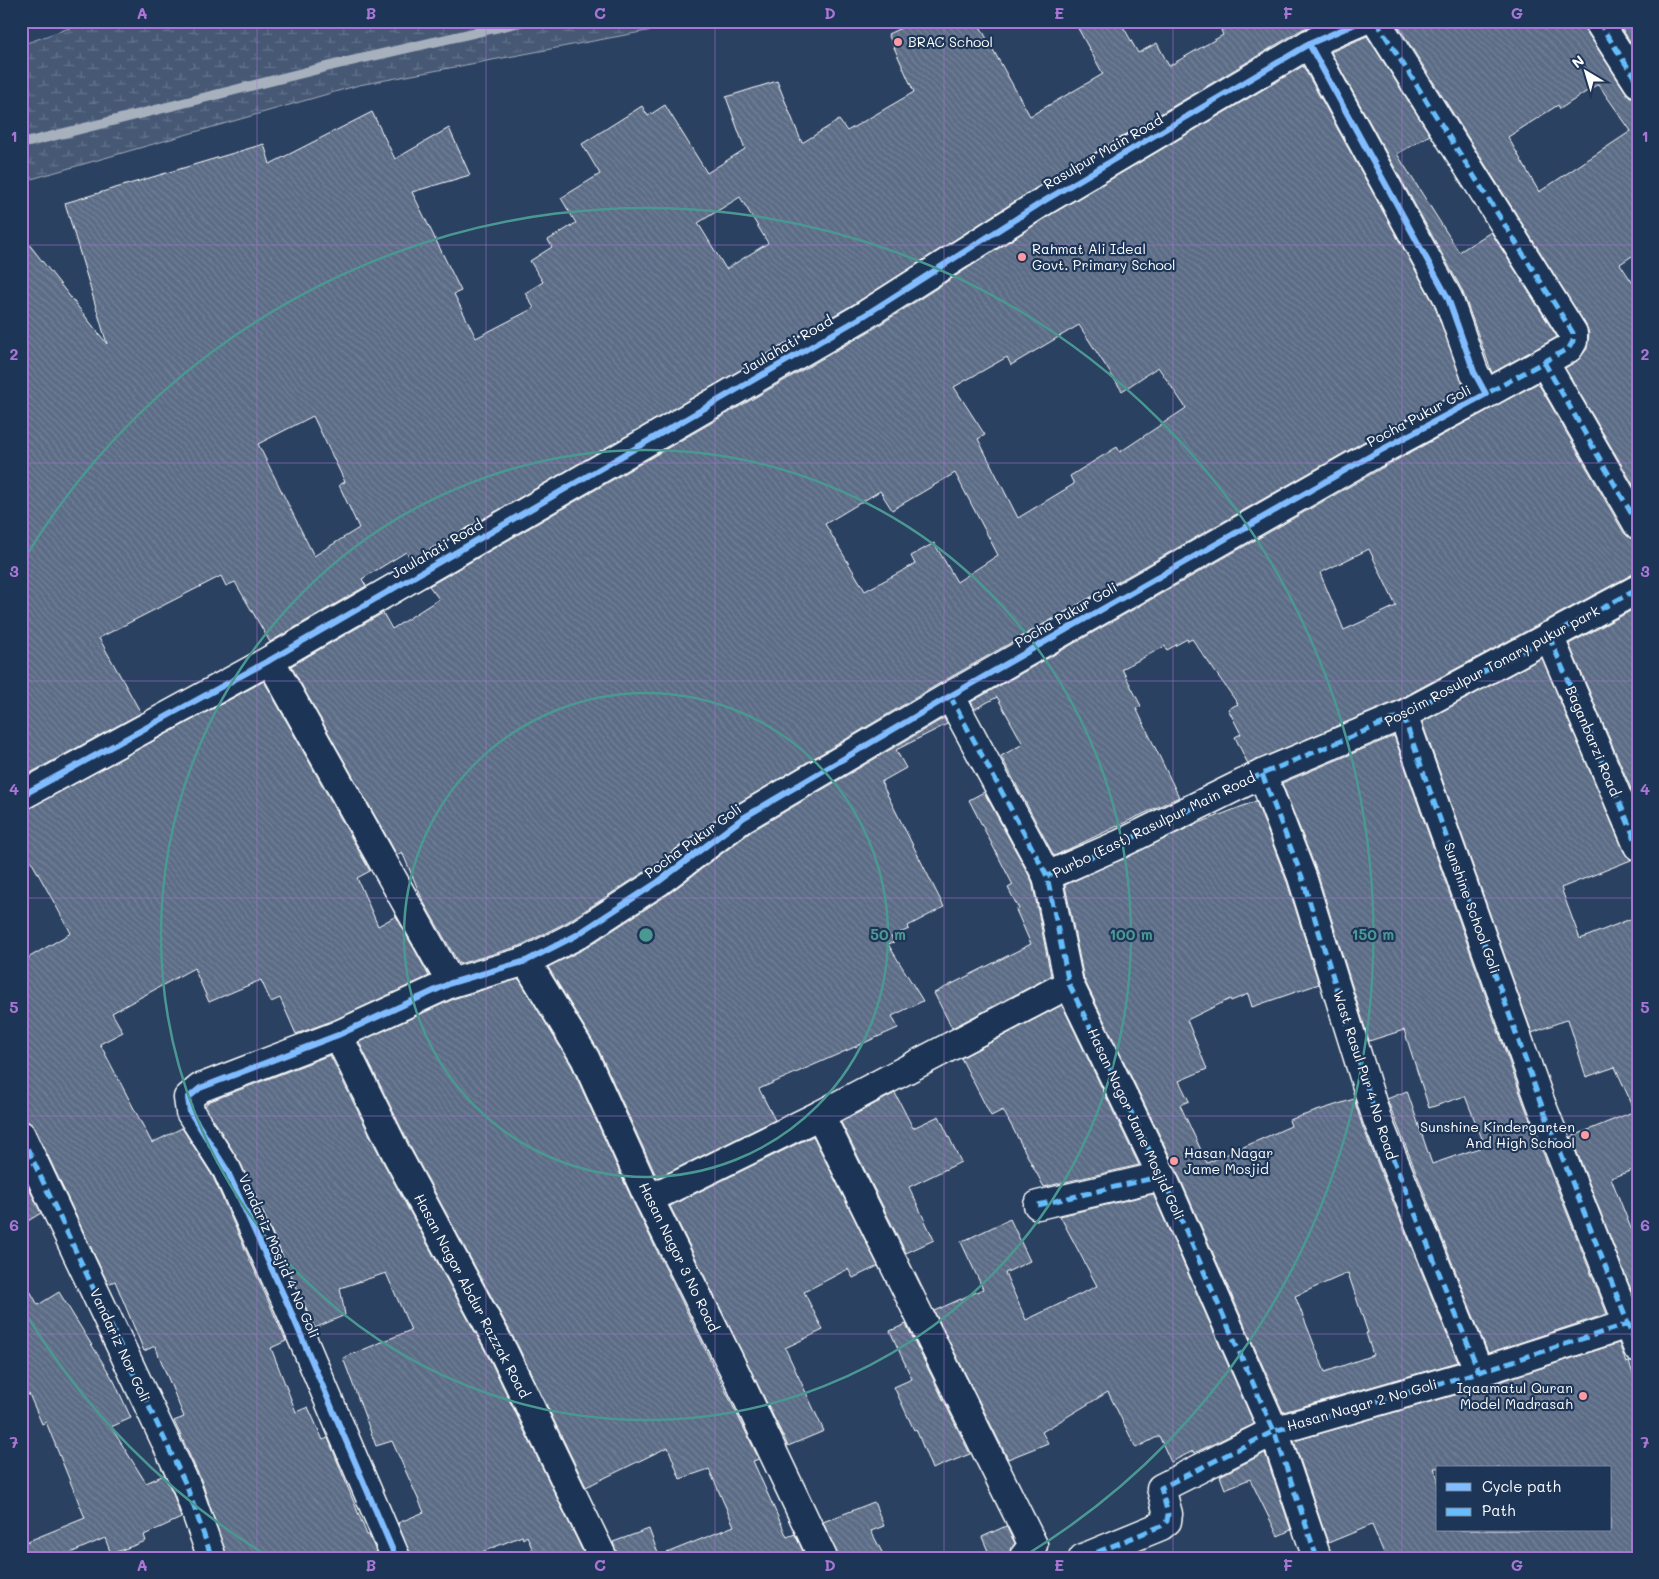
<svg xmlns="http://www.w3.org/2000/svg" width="1659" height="1579" font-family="Mali,sans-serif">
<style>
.wetland{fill:url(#wetland-marsh);stroke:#a2acba}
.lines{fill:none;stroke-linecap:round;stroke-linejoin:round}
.stream{stroke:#a7b1be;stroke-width:10}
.building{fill:url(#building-back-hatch);stroke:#fff;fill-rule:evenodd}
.street-casing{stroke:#fff;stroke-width:31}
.street{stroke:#1d3557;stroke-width:28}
.quiet{stroke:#66bdfb;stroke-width:5;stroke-dasharray:10 5;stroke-linecap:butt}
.cycleway-casing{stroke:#1d3557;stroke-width:9}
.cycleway{stroke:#80bcff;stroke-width:6}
.grid{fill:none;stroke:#a976d5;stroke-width:1;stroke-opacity:0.55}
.ring{fill:none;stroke:#4b9892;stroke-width:2.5}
.poi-dot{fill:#ff9aa2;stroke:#1d3557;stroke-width:2}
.labels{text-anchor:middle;stroke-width:4.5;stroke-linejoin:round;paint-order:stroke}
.poi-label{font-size:14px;fill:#fff;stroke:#1d3557;text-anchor:start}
.street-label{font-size:14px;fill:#fff;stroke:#1d3557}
.centre{fill:#4b9892;stroke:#1d3557;stroke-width:2.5}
.ring-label{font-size:15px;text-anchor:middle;font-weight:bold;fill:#4b9892;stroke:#1d3557;stroke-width:4.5;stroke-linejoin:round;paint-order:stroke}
.neatline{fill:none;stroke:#a976d5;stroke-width:2}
.grid-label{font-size:16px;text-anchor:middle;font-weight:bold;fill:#a976d5}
</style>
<defs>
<pattern id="wetland-marsh" width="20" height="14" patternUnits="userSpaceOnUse" patternTransform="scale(1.25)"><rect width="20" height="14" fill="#465975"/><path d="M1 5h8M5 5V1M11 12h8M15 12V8" fill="none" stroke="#62728a"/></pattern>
<pattern id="building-back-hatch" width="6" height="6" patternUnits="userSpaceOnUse" patternTransform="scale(1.25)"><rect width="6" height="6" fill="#5b6c86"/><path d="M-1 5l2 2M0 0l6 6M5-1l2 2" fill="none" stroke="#748298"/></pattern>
</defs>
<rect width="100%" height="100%" fill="#2a4161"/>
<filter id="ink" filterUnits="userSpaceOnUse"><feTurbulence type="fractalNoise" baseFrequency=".02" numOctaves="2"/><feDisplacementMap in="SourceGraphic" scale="10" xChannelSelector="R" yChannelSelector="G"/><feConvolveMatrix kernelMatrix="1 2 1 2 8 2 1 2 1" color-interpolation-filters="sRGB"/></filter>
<g filter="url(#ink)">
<polygon class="wetland" points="89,21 700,21 359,85 21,182 21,45"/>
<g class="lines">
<polyline class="stream" points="21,144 338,64 525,21"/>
</g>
<g class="building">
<path d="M916,21H977L1030,116L1103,74L1074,21H1120L1138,53L1157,43L1169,66L1223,35L1221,30L1246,21H1322L1301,30L1036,188L854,304L412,560L406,552L362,579L366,586L270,642L235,582L226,586L221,576L99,638L141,713L21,778V234L107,344L65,203L264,144L270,164L372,112L395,159L449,128L470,175L412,192L461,291L454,294L476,338L534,308L525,293L543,282L530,261L552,247L548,240L576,223L561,198L600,174L582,144L642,106L648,116L665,105L707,173L745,149L726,97L777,81L802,143L839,120L847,131L914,92L888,34ZM740,197L768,243L726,269L698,223ZM313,416L345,482L339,485L359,528L314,556L258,444Z"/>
<path d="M1395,21H1582L1585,29L1625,91L1630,97L1638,98V252L1620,264L1638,291V493L1565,368L1577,361L1587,349L1589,333L1586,325ZM1598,84L1631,131L1539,192L1508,137L1558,105L1560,109Z"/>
<polygon points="1617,21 1638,21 1638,54"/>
<polygon points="1367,36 1430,135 1397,154 1459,252 1491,232 1557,337 1492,373 1462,290 1331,52"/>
<path d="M1303,66L1434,304L1465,388L1365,441L942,682L735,805L649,869L567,922L520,946L459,964L423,901L402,852L397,855L291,666L383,613L392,629L439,599L429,586L870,331L1052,214ZM1079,325L1122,391L1158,367L1186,408L1120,452L1117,447L1070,476L1074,484L1018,518L978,439L985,435L954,387L1007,357L1011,365ZM955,473L998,555L957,582L934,543L911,556L915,564L865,591L825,524L880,491L892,510Z"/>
<path d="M1538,383L1624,533L1630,538L1638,541V573L1631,575L1396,701L1248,764L1235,737L1241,734L1228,709L1238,704L1192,639L1188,641L1187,639L1167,650L1165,646L1122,669L1141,706L1136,708L1179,797L1054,856L1001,756L1023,744L997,697L975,709L971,702L1380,469ZM1369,549L1396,606L1344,630L1320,573Z"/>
<polygon points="1638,607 1638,805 1569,644"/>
<polygon points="1542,658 1624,852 1631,860 1561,888 1580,939 1638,916 1638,1168 1611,1178 1632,1231 1638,1229 1638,1294 1633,1295 1571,1137 1635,1111 1615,1067 1586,1077 1568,1019 1532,1033 1422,722"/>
<polygon points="264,681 370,871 357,878 378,926 396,916 429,976 332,1021 296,1034 280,998 271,1002 261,980 209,1002 194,968 112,1013 123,1032 100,1044 152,1143 182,1128 213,1177 286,1341 271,1348 296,1412 308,1407 323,1440 328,1438 367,1535 369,1535 379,1558 227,1558 202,1482 174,1421 184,1417 155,1346 144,1351 115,1281 108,1284 35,1128 28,1122 21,1108 21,962 71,933 21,843 21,813"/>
<polygon points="944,718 947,724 896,750 906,768 881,782 944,907 908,926 909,929 891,937 894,942 888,944 923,1001 892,1016 898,1028 759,1089 775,1120 657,1178 599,1051 548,967 584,949 667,895 752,831"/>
<polygon points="1394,736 1525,1107 1607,1314 1488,1353 1387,1099 1407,1091 1432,1164 1485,1146 1465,1096 1429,1108 1404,1030 1369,1041 1317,872 1282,783"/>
<polygon points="984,792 1032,881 1051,976 952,1028 934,993 1031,944 1016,910 1019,909 1008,888 1013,885 969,800"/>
<path d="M1256,801L1287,882L1319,984L1252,1007L1248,994L1231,1001L1230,999L1187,1020L1207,1069L1179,1081L1189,1101L1180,1105L1207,1163L1291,1126L1289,1120L1354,1099L1362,1125L1458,1362L1283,1412L1176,1169L1084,979L1065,885L1194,825ZM1348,1273L1368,1333H1366L1373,1355L1325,1372L1295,1296Z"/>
<polygon points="519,979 571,1065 635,1206 759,1459 753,1461 787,1537 795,1534 806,1558 618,1558 613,1542 649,1529 659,1556 734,1526 709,1469 680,1479 668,1447 586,1487 518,1346 411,1148 359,1042 456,998"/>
<polygon points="1062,1005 1139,1165 1044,1187 1003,1110 991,1116 961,1058"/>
<polygon points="330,1055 383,1162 490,1360 586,1558 536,1558 527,1536 523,1539 522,1536 467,1558 411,1558 398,1523 424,1512 392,1441 376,1446 343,1358 411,1330 386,1273 340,1288 345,1315 315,1328 241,1164 205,1106 208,1102"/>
<polygon points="895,1093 913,1128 939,1116 961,1162 909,1187 934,1240 906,1253 841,1122"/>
<polygon points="813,1136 878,1266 853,1278 848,1269 804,1292 823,1330 785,1348 824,1431 788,1446 670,1206"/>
<polygon points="26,1182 41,1213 21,1225 21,1185"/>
<polygon points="1153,1194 1254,1424 1209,1446 1194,1453 1193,1451 1171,1462 1159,1436 1136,1448 1108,1392 1042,1432 1048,1443 1008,1459 934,1311 983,1289 961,1242 1010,1219 1030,1261 1005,1273 1026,1320 1097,1286 1060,1216"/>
<polygon points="21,1275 38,1305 59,1292 114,1381 131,1418 111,1427 146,1483 164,1475 173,1493 181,1518 144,1535 146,1541 111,1554 105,1538 59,1558 21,1558 21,1544 85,1518 46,1422 42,1424 29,1394 21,1399"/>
<polygon points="906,1324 970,1454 932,1469 916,1429 914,1430 894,1387 912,1379 890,1331"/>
<path d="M1619,1343L1626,1363L1629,1362L1638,1389V1558H1386L1372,1525L1328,1543L1294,1441L1483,1387ZM1434,1468H1610V1530H1438V1479Z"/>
<polygon points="1265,1453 1291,1530 1278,1536 1250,1479 1225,1489 1220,1476"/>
<polygon points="874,1502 884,1526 871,1531 885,1558 838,1558 823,1522"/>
<polygon points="1006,1526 1015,1543 1008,1558 991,1558 982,1537"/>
</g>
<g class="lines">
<g class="street-casing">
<g id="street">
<polyline points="1376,21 1573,333 1573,341 1569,348 1486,394"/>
<polyline points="1598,21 1638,83"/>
<polyline points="1544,362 1638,525"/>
<polyline points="1549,636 1638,846"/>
<polyline points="270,660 451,983"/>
<polyline points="950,696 1047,876 1069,984 1162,1176 1274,1431 1317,1558"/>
<polyline points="1403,715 1540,1101 1638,1349"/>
<polyline points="1262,774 1302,877 1377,1119 1479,1372"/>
<polyline points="21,796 270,660 862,317 1044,201 1309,44 1362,21"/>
<polyline points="1047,876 1120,844 1262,774 1403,715 1638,589"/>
<polyline points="526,961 585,1058 649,1199 736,1374 823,1558"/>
<polyline points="338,1035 397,1155 504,1353 603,1558"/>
<polyline points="820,1115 1033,1545 1023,1558"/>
<polyline points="21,1135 187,1487 212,1558"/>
<polyline points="649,1199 820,1115 1069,984"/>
<polyline points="1038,1205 1162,1176"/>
<polyline points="396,1558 288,1305 227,1170 190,1112 188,1098 200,1088 338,1035 451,983 526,961 575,936 658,882 743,818 950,696 1372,455 1486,394 1474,372 1448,298 1309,44"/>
<polyline points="1083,1558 1161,1526 1167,1521 1168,1514 1161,1488 1274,1431 1479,1372 1628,1324"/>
</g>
</g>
<use href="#street" class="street"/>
<g class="quiet">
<polyline points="1376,21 1573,333 1573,341 1569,348 1486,394"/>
<polyline points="1598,21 1638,83"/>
<polyline points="1544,362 1638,525"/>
<polyline points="1549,636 1638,846"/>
<polyline points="950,696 1047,876 1069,984 1162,1176 1274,1431 1317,1558"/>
<polyline points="1403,715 1540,1101 1638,1349"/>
<polyline points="1262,774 1302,877 1377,1119 1479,1372"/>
<polyline points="1047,876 1120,844 1262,774 1403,715 1638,589"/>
<polyline points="21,1135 187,1487 212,1558"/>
<polyline points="1038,1205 1162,1176"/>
<polyline points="1083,1558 1161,1526 1167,1521 1168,1514 1161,1488 1274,1431 1479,1372 1628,1324"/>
</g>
<g class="cycleway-casing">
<g id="cycleway">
<polyline points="21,796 270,660 862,317 1044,201 1309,44 1362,21"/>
<polyline points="396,1558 288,1305 227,1170 190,1112 188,1098 200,1088 338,1035 451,983 526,961 575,936 658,882 743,818 950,696 1372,455 1486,394 1474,372 1448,298 1309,44"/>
</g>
</g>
<use href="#cycleway" class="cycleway"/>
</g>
</g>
<path class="grid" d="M257,21V1558M486,21V1558M715,21V1558M944,21V1558M1173,21V1558M1402,21V1558M21,245H1638M21,463H1638M21,681H1638M21,898H1638M21,1116H1638M21,1334H1638"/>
<g class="ring">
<circle cx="646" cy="935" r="242"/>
<circle cx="646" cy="935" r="485"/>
<path d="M266 1555A727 727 0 0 1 23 1309M23 561A727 727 0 1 1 1026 1555"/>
</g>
<g class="poi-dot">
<circle cx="898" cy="42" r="5"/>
<circle cx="1022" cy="257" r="5"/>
<circle cx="1585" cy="1135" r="5"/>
<circle cx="1174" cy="1161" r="5"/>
<circle cx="1583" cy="1396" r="5"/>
</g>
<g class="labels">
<g class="poi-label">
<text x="908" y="47">BRAC School</text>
<text x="1032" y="254">Rahmat Ali Ideal<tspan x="1032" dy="16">Govt. Primary School</tspan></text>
<text x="1575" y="1132" text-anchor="end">Sunshine Kindergarten<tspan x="1575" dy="16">And High School</tspan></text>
<text x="1184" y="1158">Hasan Nagar<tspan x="1184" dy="16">Jame Mosjid</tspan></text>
<text x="1573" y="1393" text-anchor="end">Iqaamatul Quran<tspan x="1573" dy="16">Model Madrasah</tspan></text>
</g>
<g class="street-label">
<text transform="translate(1103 152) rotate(-30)" y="5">Rasulpur Main Road</text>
<text transform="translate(787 345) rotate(-30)" y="5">Jaulahati Road</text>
<text transform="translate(1419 416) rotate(-28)" y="5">Pocha Pukur Goli</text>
<text transform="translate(437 549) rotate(-30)" y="5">Jaulahati Road</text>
<text transform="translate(1066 615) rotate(-30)" y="5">Pocha Pukur Goli</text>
<text transform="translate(1492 666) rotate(-28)" y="5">Poscim Rosulpur Tonary pukur park</text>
<text transform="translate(1593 741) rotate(67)" y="5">Baganbarzi Road</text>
<text transform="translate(1154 825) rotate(-26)" y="5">Purbo (East) Rasulpur Main Road</text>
<text transform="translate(693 841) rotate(-36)" y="5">Pocha Pukur Goli</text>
<text transform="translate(1472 908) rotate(70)" y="5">Sunshine School Goli</text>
<text transform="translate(1365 1075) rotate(72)" y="5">Wast Rasul Pur 4 No Road</text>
<text transform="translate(1136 1124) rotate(65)" y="5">Hasan Nagor Jame Mosjid Goli</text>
<text transform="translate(279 1256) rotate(66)" y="5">Vandariz Mosjid 4 No Goli</text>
<text transform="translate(679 1257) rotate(64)" y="5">Hasan Nagor 3 No Road</text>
<text transform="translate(472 1296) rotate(62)" y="5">Hasan Nagor Abdur Razzak Road</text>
<text transform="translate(120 1345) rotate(65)" y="5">Vandariz Nor Goli</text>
<text transform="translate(1362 1405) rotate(-16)" y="5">Hasan Nagar 2 No Goli</text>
</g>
</g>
<circle cx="646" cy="935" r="8" class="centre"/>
<g class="ring-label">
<text x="888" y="940">50 m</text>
<text x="1131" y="940">100 m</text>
<text x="1373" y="940">150 m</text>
</g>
<rect width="1659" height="1579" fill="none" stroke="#1d3557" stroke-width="55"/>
<rect x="1436" y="1466" width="175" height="65" fill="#1d3557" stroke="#77869a"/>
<rect x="1446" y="1483" width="25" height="8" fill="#80bcff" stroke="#77869a"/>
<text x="1482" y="1492" font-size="15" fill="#ffffff">Cycle path</text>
<rect x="1446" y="1508" width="25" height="8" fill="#66bdfb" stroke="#77869a"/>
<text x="1482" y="1516" font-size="15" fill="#ffffff">Path</text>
<g transform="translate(1586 72) rotate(322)" stroke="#1d3557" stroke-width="4" paint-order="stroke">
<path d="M0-4L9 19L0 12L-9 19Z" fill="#ffffff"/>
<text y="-8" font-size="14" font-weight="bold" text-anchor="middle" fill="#ffffff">N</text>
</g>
<rect x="28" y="28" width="1604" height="1524" class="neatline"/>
<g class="grid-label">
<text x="142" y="19">A</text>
<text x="371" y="19">B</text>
<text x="600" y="19">C</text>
<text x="830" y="19">D</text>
<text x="1059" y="19">E</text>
<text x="1288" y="19">F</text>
<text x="1517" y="19">G</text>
<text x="14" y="142">1</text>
<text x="1645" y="142">1</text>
<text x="14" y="360">2</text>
<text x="1645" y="360">2</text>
<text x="14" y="577">3</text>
<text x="1645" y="577">3</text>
<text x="14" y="795">4</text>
<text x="1645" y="795">4</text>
<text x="14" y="1013">5</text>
<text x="1645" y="1013">5</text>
<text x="14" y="1231">6</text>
<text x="1645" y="1231">6</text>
<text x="14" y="1448">7</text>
<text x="1645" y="1448">7</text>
<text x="142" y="1571">A</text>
<text x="371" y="1571">B</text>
<text x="600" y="1571">C</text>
<text x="830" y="1571">D</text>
<text x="1059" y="1571">E</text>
<text x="1288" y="1571">F</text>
<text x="1517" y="1571">G</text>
</g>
</svg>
